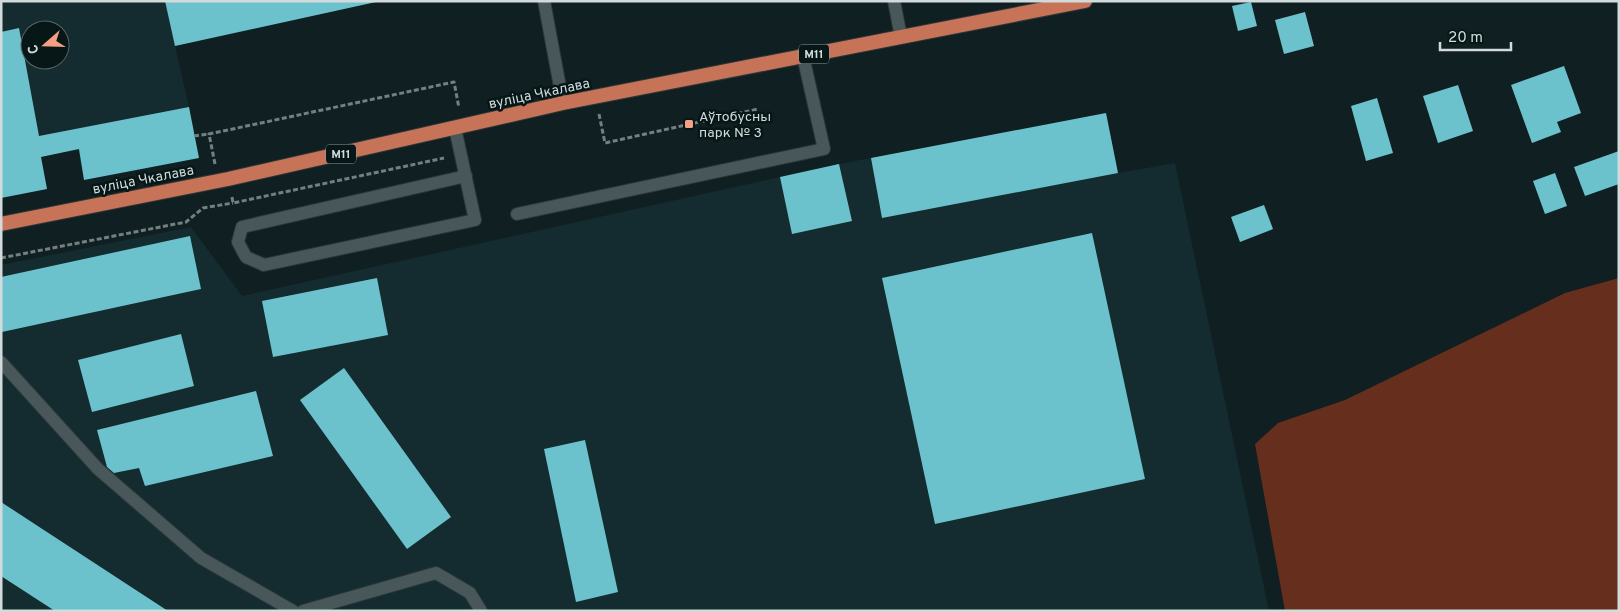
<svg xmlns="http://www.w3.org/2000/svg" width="1620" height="612" font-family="Overpass,sans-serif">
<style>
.built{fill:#142c2f;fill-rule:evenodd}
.green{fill:#662f1d}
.building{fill:#6cc2cc}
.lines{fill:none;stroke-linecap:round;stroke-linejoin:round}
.service-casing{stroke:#2e3738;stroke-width:14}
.trunk-casing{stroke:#2e3738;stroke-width:16}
.path{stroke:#738081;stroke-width:3;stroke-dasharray:5 2.5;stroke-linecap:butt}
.service{stroke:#48585a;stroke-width:12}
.trunk{stroke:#c77358;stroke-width:14}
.poi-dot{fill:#f39f84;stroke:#071617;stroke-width:2}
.labels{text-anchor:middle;stroke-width:5;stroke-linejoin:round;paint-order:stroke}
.shield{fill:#071617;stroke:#94a0a1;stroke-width:1}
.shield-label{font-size:12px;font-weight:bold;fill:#d1dbdc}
.street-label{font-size:14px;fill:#d1dbdc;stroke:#071617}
.poi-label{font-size:14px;fill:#d1dbdc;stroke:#071617;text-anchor:start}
</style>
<rect width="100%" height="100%" fill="#101f21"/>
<g class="built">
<path d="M1,1H380L175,46L189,107L84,180L78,149L41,156L47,189L1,198ZM30,30H60V60H30Z"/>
<polygon points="1106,113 1118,173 1175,163 1269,611 1,611 1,265 191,227 242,296 839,164"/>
</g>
<polygon class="green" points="1619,278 1619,611 1285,611 1255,444 1278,423 1345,400 1565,293"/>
<g class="building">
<polygon points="165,1 376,1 376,2 175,46"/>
<polygon points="1251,2 1257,26 1238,31 1232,6"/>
<polygon points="1305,12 1314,46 1284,54 1275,20"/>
<polygon points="19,28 39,136 189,107 199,158 84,180 79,149 41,157 47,189 1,198 1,32"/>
<polygon points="1564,66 1581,113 1557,122 1561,132 1532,143 1511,85"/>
<polygon points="1458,85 1473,131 1438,143 1423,96"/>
<polygon points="1377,98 1393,153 1366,161 1351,106"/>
<polygon points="1106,113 1118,173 882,218 871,158"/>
<polygon points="1619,151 1619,184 1585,196 1574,167"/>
<polygon points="839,164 852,221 792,234 780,177"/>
<polygon points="1555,173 1567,206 1545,214 1533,181"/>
<polygon points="1264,205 1273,229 1240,242 1231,217"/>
<polygon points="1092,233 1145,479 935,524 882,278"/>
<polygon points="190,236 201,289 2,332 1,277"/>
<polygon points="377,278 388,335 273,357 262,301"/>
<polygon points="181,334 194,386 92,412 78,360"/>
<polygon points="344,368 451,517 407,549 300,400"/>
<polygon points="256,391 273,456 145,486 139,468 114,473 107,467 97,430"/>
<polygon points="585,440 618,592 576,602 544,449"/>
<polygon points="1,502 168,611 55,611 1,576"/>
</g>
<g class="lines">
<g class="service-casing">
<g id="service">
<polyline points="544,1 563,103"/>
<polyline points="894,1 901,37"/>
<polyline points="455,128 475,220 264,265 246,257 238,242 242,227 466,176"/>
<polyline points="517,214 824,149 803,56"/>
<polyline points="1,362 98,469 201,558 293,611"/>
<polyline points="303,611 436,573 470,593 481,611"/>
</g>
</g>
<g class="trunk-casing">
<polyline id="trunk" points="1,224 228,179 563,103 1085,1"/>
</g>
<g class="path">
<polyline points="599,114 605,143 758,109"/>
<polyline points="194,136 209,134"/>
<polyline points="215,164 209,134 454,82 459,108"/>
<polyline points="232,197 233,203 444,158"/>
<polyline points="1,258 186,222 203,208 233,203"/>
</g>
<use href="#service" class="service"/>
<use href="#trunk" class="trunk"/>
</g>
<rect class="poi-dot" x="684" y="119" width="10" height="10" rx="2.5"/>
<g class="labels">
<g class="shield">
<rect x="799" y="44.5" width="30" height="19" rx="4"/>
<rect x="326" y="144.5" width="30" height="19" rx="4"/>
</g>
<g class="shield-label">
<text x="814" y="58">М11</text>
<text x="341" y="158">М11</text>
</g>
<g class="street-label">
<text transform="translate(539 93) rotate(-12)" y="5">вуліца Чкалава</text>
<text transform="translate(143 179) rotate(-11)" y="5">вуліца Чкалава</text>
</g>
<g class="poi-label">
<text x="699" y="121">Аўтобусны<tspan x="699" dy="16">парк № 3</tspan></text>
</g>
</g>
<rect width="1620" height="612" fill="none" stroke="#d1dbdc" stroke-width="5"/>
<g transform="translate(45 45) rotate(250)"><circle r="24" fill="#071617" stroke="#586566"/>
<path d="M0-4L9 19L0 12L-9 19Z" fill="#f39f84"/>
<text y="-8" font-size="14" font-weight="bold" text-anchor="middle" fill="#d1dbdc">С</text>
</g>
<path d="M1440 42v8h71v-8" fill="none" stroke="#d1dbdc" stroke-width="2.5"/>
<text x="1448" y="42" font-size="15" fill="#d1dbdc" stroke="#071617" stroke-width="4" paint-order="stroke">20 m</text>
</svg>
